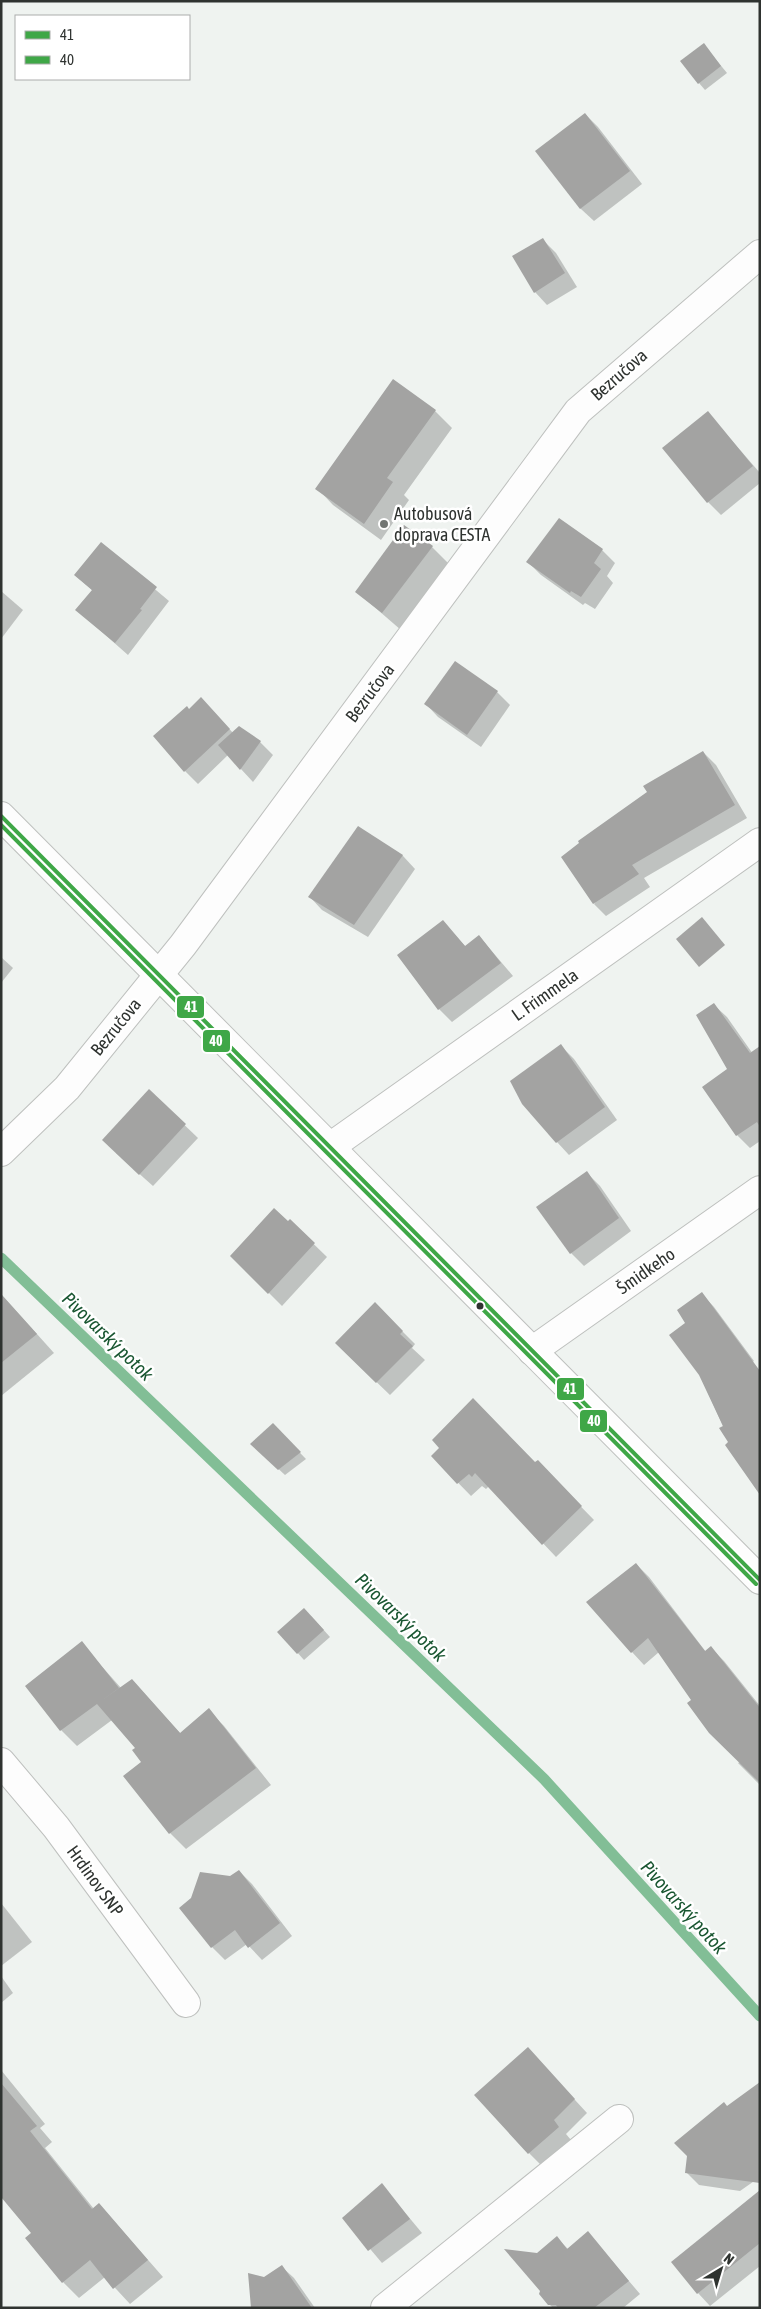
<svg xmlns="http://www.w3.org/2000/svg" width="761" height="2309" font-family="'Asap Condensed',sans-serif">
<style>
.shadow{fill:#0003}
.lines{fill:none;stroke-linecap:round;stroke-linejoin:round}
.stream{stroke:#82be96;stroke-width:11}
.building{fill:#a3a3a2}
.minor-casing{stroke:#bec0be;stroke-width:30}
.minor{stroke:#fdfdfd;stroke-width:28}
.bus-1-casing{stroke:#fff;stroke-width:8}
.bus-2-casing{stroke:#fff;stroke-width:8}
.bus-1{stroke:#3fa747;stroke-width:4}
.bus-2{stroke:#3fa747;stroke-width:4}
.poi-dot{fill:#727673;stroke:#fff;stroke-width:2}
.bus-dot{fill:#2f3330;stroke:#fff;stroke-width:2}
.labels{text-anchor:middle;stroke-width:5;stroke-linejoin:round;paint-order:stroke}
.street-label{font-size:18px;fill:#2f3330;stroke:#fff}
.poi-label{font-size:18px;fill:#2f3330;stroke:#fff;text-anchor:start}
.water-label{font-size:19px;font-style:italic;fill:#195631;stroke:#fff}
.line-badge{stroke:#fff;stroke-width:2}
.badge-label{font-size:14px;text-anchor:middle;font-weight:bold;fill:#fff}
</style>
<rect width="100%" height="100%" fill="#eff3f0"/>
<g class="shadow">
<polygon points="704,45 727,73 705,90 699,83"/>
<polygon points="585,114 598,127 642,184 594,221 581,209 537,151"/>
<polygon points="543,240 556,253 577,287 547,305 535,292"/>
<polygon points="393,381 435,411 452,428 404,495 409,500 381,540 333,505 317,488"/>
<polygon points="708,413 760,473 760,483 721,515 708,502"/>
<polygon points="101,544 169,601 128,655 77,610 93,591 75,575"/>
<polygon points="432,547 450,565 401,630 357,592"/>
<polygon points="602,550 615,563 607,576 613,583 595,609 585,603 583,605 541,575 528,562"/>
<polygon points="1,591 23,610 1,639"/>
<polygon points="497,692 510,705 481,747 438,717 426,704"/>
<polygon points="189,710 214,712 233,733 260,742 273,755 253,782 228,755 198,784 185,771"/>
<polygon points="703,752 716,765 747,818 644,878 650,887 606,916 594,904"/>
<polygon points="358,827 403,856 415,869 368,937 322,910 310,897"/>
<polygon points="443,922 466,947 479,936 513,976 452,1022 439,1009"/>
<polygon points="1,957 13,968 1,983"/>
<polygon points="714,1005 727,1017 760,1064 760,1141 750,1148 737,1135 704,1087 729,1070"/>
<polygon points="561,1046 574,1059 617,1120 569,1155 557,1142"/>
<polygon points="149,1091 198,1138 153,1186 116,1153"/>
<polygon points="587,1173 600,1186 631,1231 584,1266 571,1253"/>
<polygon points="290,1221 327,1257 282,1306 232,1256"/>
<polygon points="1,1294 54,1353 1,1396"/>
<polygon points="702,1294 714,1307 754,1361 748,1365 730,1442 700,1375 686,1324"/>
<polygon points="375,1304 415,1344 412,1348 425,1360 390,1395 336,1343"/>
<polygon points="273,1425 306,1459 285,1475 258,1450"/>
<polygon points="432,1456 535,1464 550,1475 594,1520 556,1557 489,1486 486,1489 482,1486 471,1496"/>
<polygon points="636,1564 649,1577 706,1652 711,1648 724,1661 760,1706 760,1785 738,1763 740,1762 659,1652 644,1665 632,1652"/>
<polygon points="311,1616 330,1637 304,1660 279,1632"/>
<polygon points="81,1643 121,1688 132,1680 181,1734 208,1710 224,1726 271,1785 186,1849 170,1833 136,1748 112,1720 77,1746 61,1730 26,1686"/>
<polygon points="239,1871 252,1884 292,1936 262,1960 247,1944 225,1960 212,1947 231,1877"/>
<polygon points="1,1903 32,1942 1,1966"/>
<polygon points="1,1976 13,1993 1,2003"/>
<polygon points="540,2062 587,2113 566,2134 571,2140 542,2166 529,2153"/>
<polygon points="1,2070 45,2124 40,2128 52,2142 45,2148 94,2209 99,2204 163,2277 130,2304 105,2277 79,2298 63,2282 32,2233 1,2192"/>
<polygon points="727,2107 760,2177 740,2191 699,2185 686,2172"/>
<polygon points="382,2185 422,2233 382,2263 344,2218"/>
<polygon points="760,2201 760,2266 710,2306 698,2293"/>
<polygon points="588,2233 640,2294 623,2308 553,2308 549,2304 537,2254 557,2238 568,2249"/>
<polygon points="282,2267 294,2278 315,2308 253,2308 264,2279"/>
</g>
<g class="lines">
<polyline class="stream" points="1,1258 544,1779 760,2016"/>
</g>
<g class="building">
<polygon points="704,43 721,66 698,84 680,61"/>
<polygon points="585,113 630,171 580,209 535,151"/>
<polygon points="543,238 565,273 534,293 512,256"/>
<polygon points="393,379 436,410 387,478 393,482 364,524 315,489"/>
<polygon points="708,411 753,466 707,503 662,448"/>
<polygon points="559,518 603,549 594,563 601,569 581,597 571,591 570,593 526,562"/>
<polygon points="404,525 433,546 382,613 355,592"/>
<polygon points="101,542 157,587 140,609 142,610 115,643 75,610 92,590 74,575"/>
<polygon points="455,661 498,691 467,735 424,704"/>
<polygon points="201,697 230,729 184,772 153,736 187,706 189,709"/>
<polygon points="239,726 261,741 240,770 218,745"/>
<polygon points="703,751 735,805 632,865 639,874 593,904 561,857 579,843 578,841 647,792 643,786"/>
<polygon points="358,826 403,855 354,925 308,897"/>
<polygon points="702,917 725,945 699,967 676,939"/>
<polygon points="443,920 465,946 479,935 501,963 438,1010 397,955"/>
<polygon points="714,1003 750,1053 760,1046 760,1127 757,1122 736,1136 702,1087 727,1069 696,1015"/>
<polygon points="561,1044 605,1107 556,1143 522,1104 510,1081"/>
<polygon points="149,1089 186,1124 139,1175 102,1140"/>
<polygon points="587,1171 619,1218 570,1254 536,1207"/>
<polygon points="274,1208 288,1221 290,1219 315,1243 268,1294 230,1256"/>
<polygon points="702,1292 760,1371 760,1495 725,1445 728,1442 719,1428 723,1426 699,1375 669,1335 685,1323 677,1310"/>
<polygon points="1,1294 37,1334 1,1363"/>
<polygon points="375,1302 403,1331 400,1334 413,1346 376,1383 335,1343"/>
<polygon points="473,1398 535,1462 538,1460 582,1506 542,1545 475,1473 472,1477 469,1474 457,1484 431,1456 439,1448 432,1440"/>
<polygon points="273,1423 301,1452 278,1470 250,1444"/>
<polygon points="636,1563 705,1651 711,1646 760,1708 760,1783 709,1733 687,1703 691,1700 648,1638 631,1653 586,1602"/>
<polygon points="304,1608 324,1630 297,1654 277,1632"/>
<polygon points="82,1641 119,1688 98,1703 132,1679 180,1733 209,1708 256,1768 169,1834 123,1776 141,1762 132,1750 135,1748 97,1704 60,1731 25,1686"/>
<polygon points="239,1870 280,1923 248,1948 235,1930 211,1948 179,1908 191,1898 200,1872 230,1876"/>
<polygon points="528,2047 575,2099 554,2120 559,2127 528,2154 474,2095"/>
<polygon points="760,2082 760,2183 685,2173 687,2156 674,2143 724,2102 727,2106"/>
<polygon points="1,2083 37,2126 30,2131 92,2209 99,2203 148,2260 113,2289 90,2260 62,2283 25,2238 31,2233 1,2197"/>
<polygon points="382,2183 410,2219 368,2251 342,2218"/>
<polygon points="760,2190 760,2243 697,2294 671,2262"/>
<polygon points="588,2231 629,2281 594,2308 558,2308 556,2305 548,2305 539,2294 540,2291 504,2249 537,2253 557,2236 567,2249"/>
<polygon points="282,2265 312,2308 251,2308 248,2273 264,2277"/>
</g>
<g class="lines">
<g class="minor-casing">
<g id="minor">
<polyline points="1,816 760,1580"/>
<polyline points="330,1147 760,842"/>
<polyline points="1,1152 67,1088 183,945 578,411 760,254"/>
<polyline points="532,1351 760,1190"/>
<polyline points="1,1762 56,1827 186,2003"/>
<polyline points="385,2308 619,2119"/>
</g>
</g>
<use href="#minor" class="minor"/>
<g class="bus-1-casing">
<polyline id="bus-1" points="1,816 760,1580"/>
</g>
<g class="bus-2-casing">
<polyline id="bus-2" points="1,825 756,1584"/>
</g>
<use href="#bus-1" class="bus-1"/>
<use href="#bus-2" class="bus-2"/>
</g>
<circle class="poi-dot" cx="384" cy="524" r="5"/>
<circle class="bus-dot" cx="480" cy="1306" r="4.5"/>
<g class="labels">
<g class="street-label">
<text transform="translate(619 375) rotate(-41)" y="6">Bezručova</text>
<text transform="translate(370 693) rotate(-53)" y="6">Bezručova</text>
<text transform="translate(545 995) rotate(-35)" y="6">L. Frimmela</text>
<text transform="translate(116 1027) rotate(-51)" y="6">Bezručova</text>
<text transform="translate(646 1271) rotate(-35)" y="6">Šmidkeho</text>
<text transform="translate(95 1881) rotate(54)" y="6">Hrdinov SNP</text>
</g>
<g class="poi-label">
<text x="394" y="520">Autobusová<tspan x="394" dy="21">doprava CESTA</tspan></text>
</g>
<g class="water-label">
<text transform="translate(108 1336) rotate(44)" y="7">Pivovarský potok</text>
<text transform="translate(401 1617) rotate(44)" y="7">Pivovarský potok</text>
<text transform="translate(684 1907) rotate(48)" y="7">Pivovarský potok</text>
</g>
</g>
<g class="line-badge">
<rect x="176" y="995" width="29" height="24" rx="5" fill="#3fa747"/>
<rect x="202" y="1029" width="29" height="24" rx="5" fill="#3fa747"/>
<rect x="556" y="1377" width="29" height="24" rx="5" fill="#3fa747"/>
<rect x="579" y="1409" width="29" height="24" rx="5" fill="#3fa747"/>
</g>
<g class="badge-label">
<text x="191" y="1012">41</text>
<text x="216" y="1046">40</text>
<text x="570" y="1394">41</text>
<text x="594" y="1426">40</text>
</g>
<rect width="761" height="2309" fill="none" stroke="#2f3330" stroke-width="5"/>
<rect x="15" y="15" width="175" height="65" fill="#ffffff" stroke="#acadac"/>
<rect x="25" y="31" width="25" height="8" fill="#3fa747" stroke="#acadac"/>
<text x="60" y="40" font-size="15" fill="#2f3330">41</text>
<rect x="25" y="56" width="25" height="8" fill="#3fa747" stroke="#acadac"/>
<text x="60" y="65" font-size="15" fill="#2f3330">40</text>
<g transform="translate(721 2269) rotate(38)" stroke="#ffffff" stroke-width="4" paint-order="stroke">
<path d="M0-4L9 19L0 12L-9 19Z" fill="#2f3330"/>
<text y="-8" font-size="14" font-weight="bold" text-anchor="middle" fill="#2f3330">N</text>
</g>
</svg>
